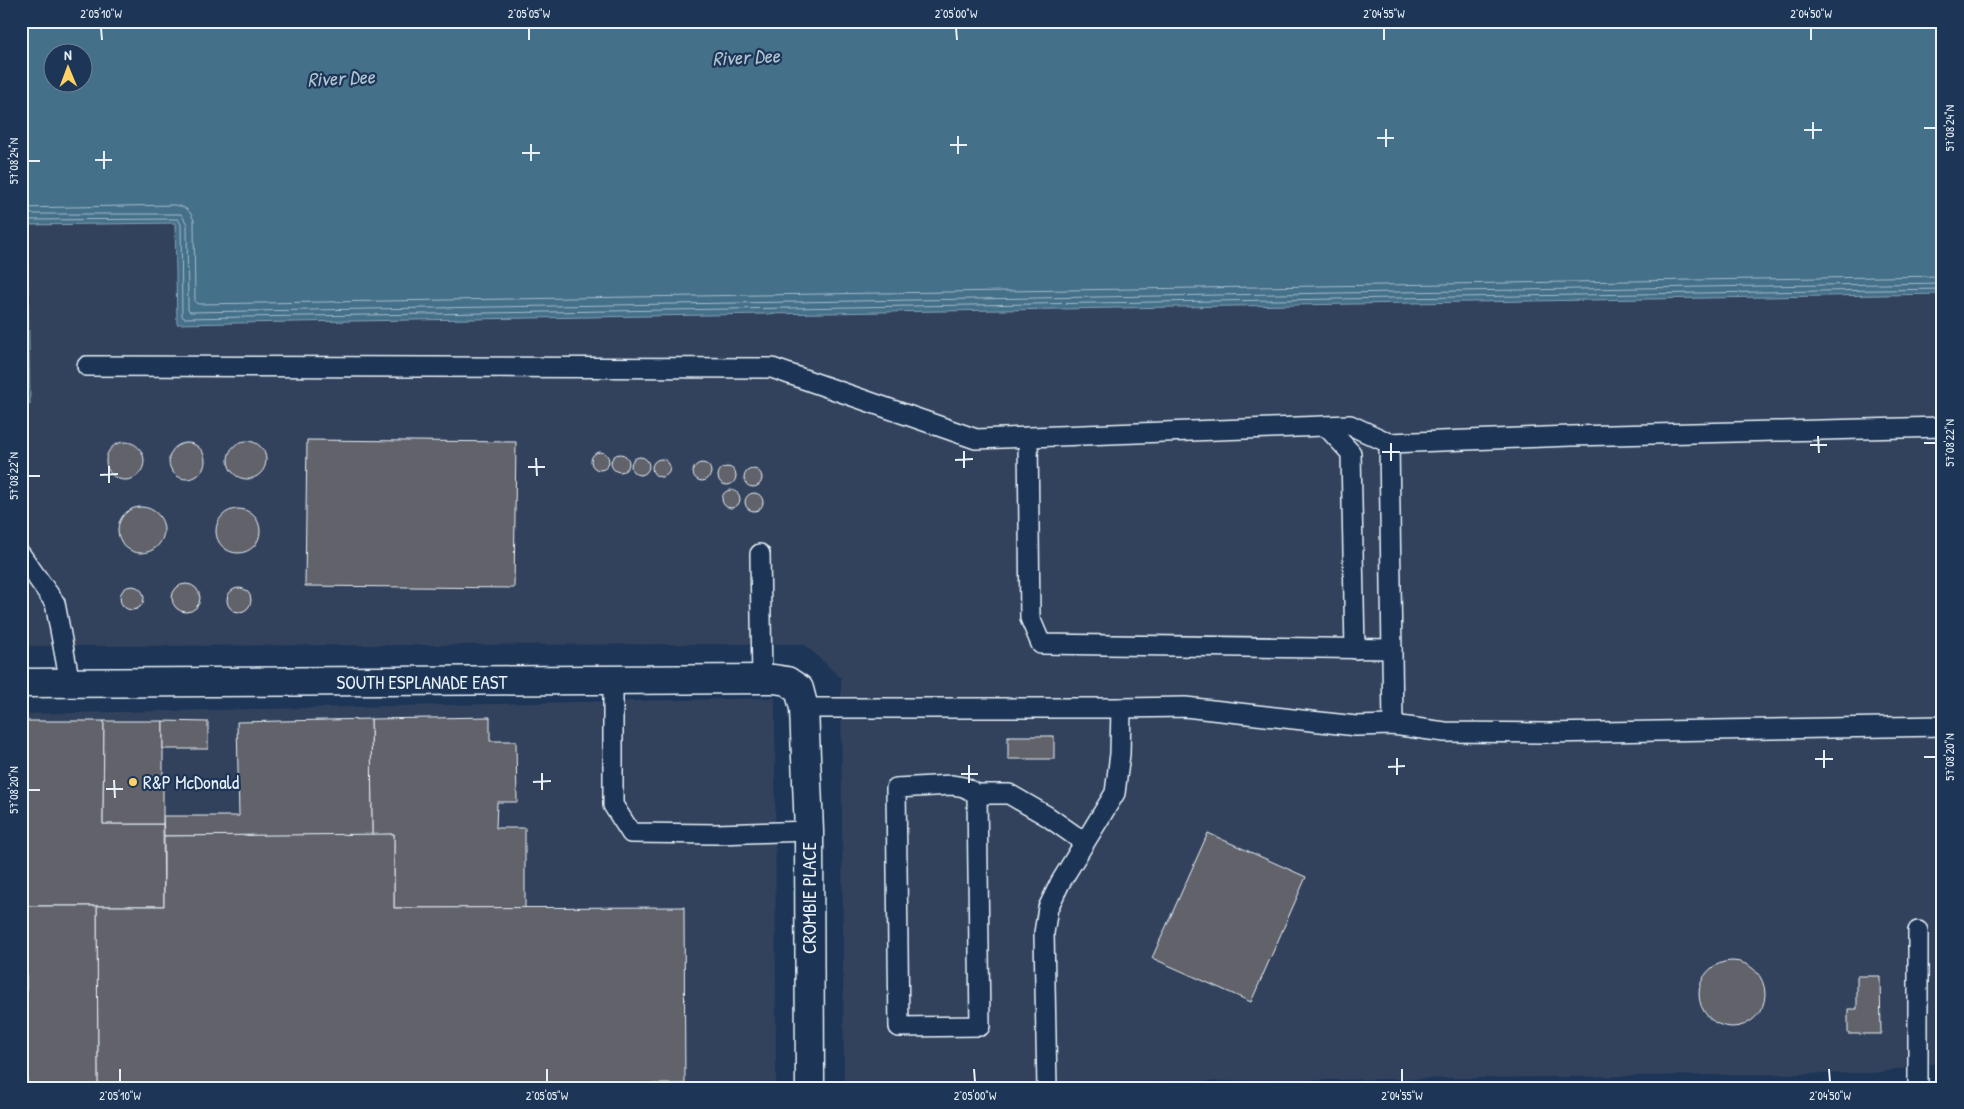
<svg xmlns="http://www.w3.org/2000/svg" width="1964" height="1109" font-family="'Patrick Hand',sans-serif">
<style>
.built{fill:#32435d;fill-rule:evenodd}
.water{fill:#446f89;stroke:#86a3b5;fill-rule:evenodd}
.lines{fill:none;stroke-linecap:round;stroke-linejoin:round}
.shore{stroke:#a6bdcc;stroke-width:1}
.building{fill:#62636b;stroke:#e8f1f8}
.service-casing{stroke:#e8f1f8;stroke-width:22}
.tertiary-casing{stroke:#e8f1f8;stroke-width:31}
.service{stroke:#1d3557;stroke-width:19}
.tertiary{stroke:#1d3557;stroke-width:28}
.ticks{fill:none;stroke:#e8f1f8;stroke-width:2}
.poi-dot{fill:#ffd166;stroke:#1d3557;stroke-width:2}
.labels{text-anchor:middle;stroke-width:4.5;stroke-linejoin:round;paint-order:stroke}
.street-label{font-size:19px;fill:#e8f1f8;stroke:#1d3557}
.poi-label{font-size:19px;fill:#e8f1f8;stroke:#1d3557;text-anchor:start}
.water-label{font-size:20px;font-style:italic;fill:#afc4d1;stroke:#1d3557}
.neatline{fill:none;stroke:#e8f1f8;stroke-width:2}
.ticks-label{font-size:12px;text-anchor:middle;fill:#e8f1f8}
</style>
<rect width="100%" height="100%" fill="#1d3557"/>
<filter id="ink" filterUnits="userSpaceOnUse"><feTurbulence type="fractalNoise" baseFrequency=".02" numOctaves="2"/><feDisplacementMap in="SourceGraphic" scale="10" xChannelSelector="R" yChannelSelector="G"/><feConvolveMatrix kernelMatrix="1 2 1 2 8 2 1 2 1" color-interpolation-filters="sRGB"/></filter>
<g filter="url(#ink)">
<g class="built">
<path d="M21,21H1943V1062L1874,1073L844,1086L841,678L804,644L21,646ZM52,52H82V82H52Z"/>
<polygon points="775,698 776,1088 21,1088 21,714"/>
</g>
<path class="water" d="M21,21H1943V294L177,324L175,223L27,225L30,404H21ZM52,52H82V82H52Z"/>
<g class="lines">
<g class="shore">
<path d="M21,208L174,205C185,206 191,211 194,221L195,302L198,304L1943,276"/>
<polyline points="21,216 28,214 181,214 187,224 188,310 190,312 1943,283"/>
<polyline points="21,399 25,396 22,226 28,220 178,219 181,224 182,316 184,318 1943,289"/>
</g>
</g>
<g class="building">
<polygon points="307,440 516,442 514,588 305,586"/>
<circle cx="247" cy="460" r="19"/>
<circle cx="125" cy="461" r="19"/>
<circle cx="187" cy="461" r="18"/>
<circle cx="600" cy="461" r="9"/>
<circle cx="620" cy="463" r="9"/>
<circle cx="640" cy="466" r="9"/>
<circle cx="661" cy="468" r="9"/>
<circle cx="702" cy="472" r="9"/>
<circle cx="727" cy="476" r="9"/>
<circle cx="753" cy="478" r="9"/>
<circle cx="731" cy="499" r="9"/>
<circle cx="754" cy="502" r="9"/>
<circle cx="141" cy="530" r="23"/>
<circle cx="238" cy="531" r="22"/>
<circle cx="186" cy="598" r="14"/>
<circle cx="132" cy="598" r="12"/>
<circle cx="239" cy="600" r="12"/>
<polygon points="490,717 490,741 516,741 517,802 497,802 496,828 525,828 525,908 394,908 394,834 372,835 371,719"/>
<polygon points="371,719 372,835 164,836 163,816 239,816 237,722"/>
<polygon points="21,721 104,721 103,824 163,824 164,906 21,906"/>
<polygon points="104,721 163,721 163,824 103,824"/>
<polygon points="163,721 208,722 208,749 163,749"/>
<rect x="1008" y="736" width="46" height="23"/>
<polygon points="1208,833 1306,877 1251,1002 1152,958"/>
<polygon points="394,834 394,908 684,907 685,1084 98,1086 97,906 164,906 164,836"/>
<polygon points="26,906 97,906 98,1086 27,1086"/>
<circle cx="1732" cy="994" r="33"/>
<polygon points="1857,976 1880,976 1881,1034 1848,1034 1848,1009 1857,1009"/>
</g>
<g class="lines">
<g class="service-casing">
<g id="service">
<polyline points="87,366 772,368 976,439 1350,425 1389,443 1571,436 1943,427"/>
<polyline points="1326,426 1351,453 1355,649"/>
<polyline points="1028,437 1030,618 1041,644 1392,649"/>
<polyline points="1389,443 1393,725"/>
<polyline points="760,554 762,679"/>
<polyline points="21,555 55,603 70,683"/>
<polyline points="613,681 613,805 631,833 717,834 809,831"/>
<polyline points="804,708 1121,708 1120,754 1115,793 1060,883 1048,908 1044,933 1047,1088"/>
<polyline points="1121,708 1185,707 1356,726 1393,725 1445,732 1546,733 1943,726"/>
<polyline points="977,794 980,1026 899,1027 896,788 952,785 964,787 977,794 1009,794 1047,816 1084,842"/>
<polyline points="1918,931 1918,1088"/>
</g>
</g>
<g class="tertiary-casing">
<polyline id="tertiary" points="21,683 774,679 787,681 799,689 804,708 809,831 810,1088"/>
</g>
<use href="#service" class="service"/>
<use href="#tertiary" class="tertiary"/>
</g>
</g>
<path class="ticks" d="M101,28L102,40M529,28V40M956,28L957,40M1384,28V40M1811,28V40M1813,122V139M1924,128H1936M1386,129V147M1804,130H1822M958,136V154M1377,138H1394M531,144V161M950,145H967M104,151V169M522,153H540M95,160H112M28,161H40M1818,436L1819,453M1391,443V461M1924,443H1936M1810,445H1827M964,451V468M1382,452H1400M536,458L537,476M955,460L973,459M109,466V483M528,467H545M100,475L118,474M28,476H40M1824,750V768M1924,757H1936M1397,758V775M1815,759H1833M969,765V783M1388,767L1405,766M542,773V790M961,774H978M114,780L115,798M533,782L551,781M106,789H123M28,790H40M120,1069V1082M547,1069V1082M974,1069L975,1082M1402,1069V1082M1829,1069L1830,1082"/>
<circle class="poi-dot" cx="133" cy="782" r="5"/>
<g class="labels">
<g class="street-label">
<text x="422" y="689">SOUTH ESPLANADE EAST</text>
<text transform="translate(809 898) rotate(-90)" y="7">CROMBIE PLACE</text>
</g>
<g class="poi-label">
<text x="143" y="789">R&amp;P McDonald</text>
</g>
<g class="water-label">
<text transform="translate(746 57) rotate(-3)" y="7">River Dee</text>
<text transform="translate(341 78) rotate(-3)" y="7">River Dee</text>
</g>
</g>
<rect width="1964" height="1109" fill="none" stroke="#1d3557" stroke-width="55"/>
<g transform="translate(68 68) rotate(359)"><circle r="24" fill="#1d3557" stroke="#6e8097"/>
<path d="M0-4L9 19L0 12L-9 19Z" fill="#ffd166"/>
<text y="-8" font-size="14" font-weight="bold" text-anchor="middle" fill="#e8f1f8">N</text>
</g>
<rect x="28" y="28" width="1908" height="1054" class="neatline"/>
<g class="ticks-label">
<text x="101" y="18">2°05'10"W</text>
<text x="529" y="18">2°05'05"W</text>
<text x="956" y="18">2°05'00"W</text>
<text x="1384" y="18">2°04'55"W</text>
<text x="1811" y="18">2°04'50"W</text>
<text transform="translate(1950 128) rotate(-90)" y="4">57°08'24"N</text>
<text transform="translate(14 161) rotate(-90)" y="4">57°08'24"N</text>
<text transform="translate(1950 443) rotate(-90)" y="4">57°08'22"N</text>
<text transform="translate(14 476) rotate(-90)" y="4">57°08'22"N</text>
<text transform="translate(1950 757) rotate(-90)" y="4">57°08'20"N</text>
<text transform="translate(14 790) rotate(-90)" y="4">57°08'20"N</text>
<text x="120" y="1100">2°05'10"W</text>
<text x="547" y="1100">2°05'05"W</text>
<text x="975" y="1100">2°05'00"W</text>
<text x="1402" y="1100">2°04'55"W</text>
<text x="1830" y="1100">2°04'50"W</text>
</g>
</svg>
